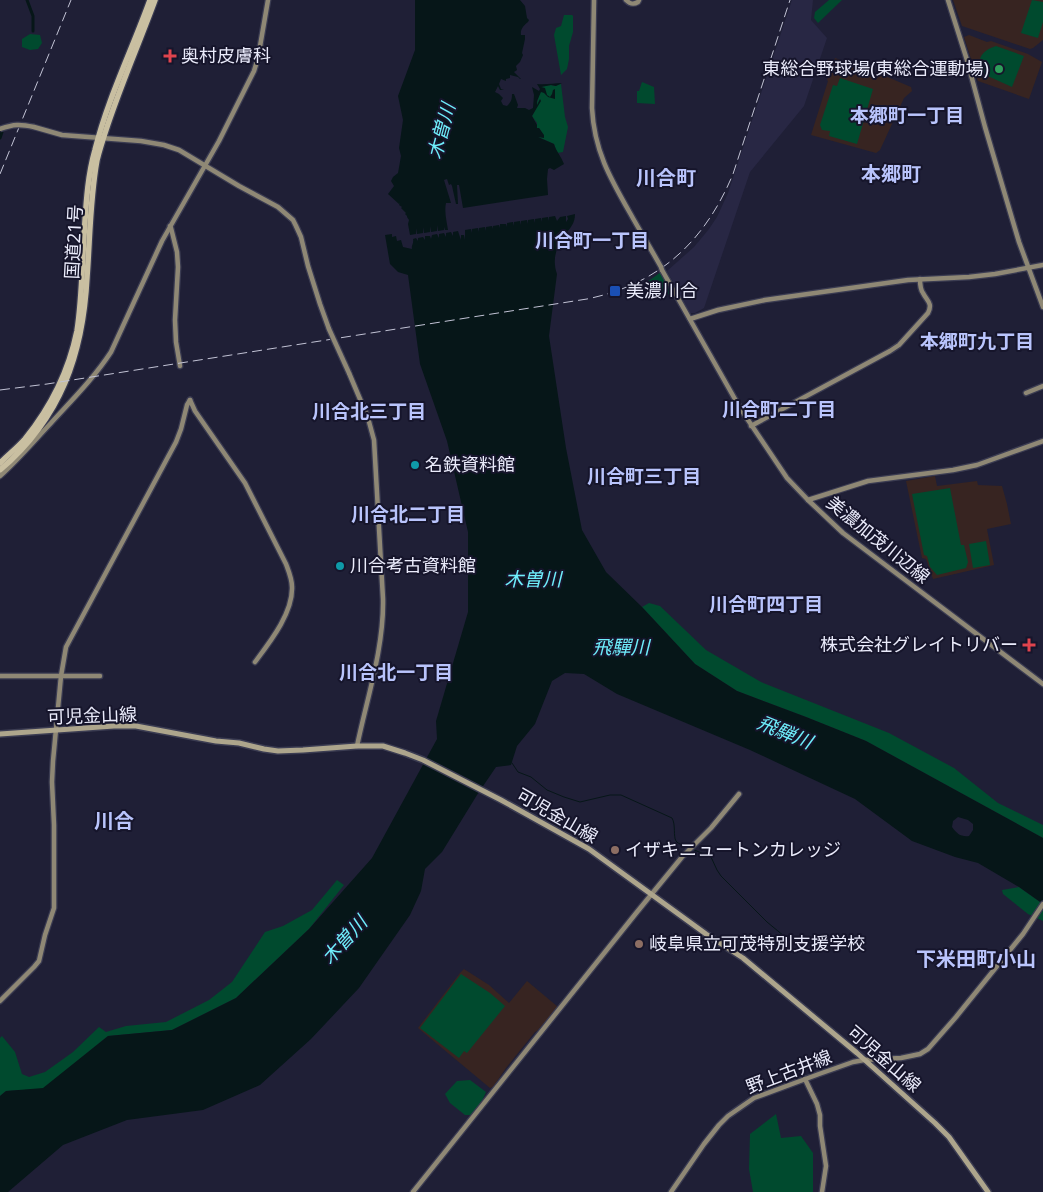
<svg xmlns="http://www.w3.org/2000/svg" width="1043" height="1192" font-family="'Noto Sans','Noto Sans JP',sans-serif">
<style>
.built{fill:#282744}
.education{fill:#372421}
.green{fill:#004a2e}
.water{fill:#061618;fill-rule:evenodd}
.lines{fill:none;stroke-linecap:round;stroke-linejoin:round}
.stream{stroke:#061618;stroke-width:1}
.canal{stroke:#061618;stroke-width:3}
.secondary-casing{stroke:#3b3c52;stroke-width:7}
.primary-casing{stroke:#3b3c52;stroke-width:8}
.highway-casing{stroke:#3b3c52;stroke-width:8}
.secondary{stroke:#8f8875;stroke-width:4.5}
.primary{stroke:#ada58c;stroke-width:5}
.highway{stroke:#c9bfa1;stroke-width:5.5}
.rail{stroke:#c2c3d5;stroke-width:1;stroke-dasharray:10 5;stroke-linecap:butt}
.secondary-bridge-casing{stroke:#3b3c52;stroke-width:7;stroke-linecap:butt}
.secondary-bridge{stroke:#8f8875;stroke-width:4.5}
.health-dot{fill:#e0444e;stroke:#16152b;stroke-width:2}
.leisure-dot{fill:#2e9e5b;stroke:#16152b;stroke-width:2}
.transit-dot{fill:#1a4fb4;stroke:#16152b;stroke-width:2}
.culture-dot{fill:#0f9aa8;stroke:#16152b;stroke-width:2}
.education-dot{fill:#8d6e63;stroke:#16152b;stroke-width:2}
.labels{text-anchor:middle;stroke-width:4;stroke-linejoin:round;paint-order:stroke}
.poi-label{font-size:18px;fill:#eaebfb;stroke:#16152b;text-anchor:start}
.street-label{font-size:18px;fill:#eaebfb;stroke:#16152b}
.neighbourhood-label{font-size:19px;font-weight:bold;fill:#b9c4fc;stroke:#16152b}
.water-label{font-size:19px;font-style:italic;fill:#6feefc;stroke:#16152b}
.quarter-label{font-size:20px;font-weight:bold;fill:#b9c4fc;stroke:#16152b}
</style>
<rect width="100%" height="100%" fill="#1f1f36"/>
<polygon class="built" points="792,0 813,0 811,20 827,38 804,106 750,172 704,308 695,313 690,313 667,271 694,247 709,229 717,217 728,193"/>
<g class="education">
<polygon points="953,0 1043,0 1043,40 1033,48 1030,49 962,26"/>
<polygon points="969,35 987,42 991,41 1028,54 1042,62 1029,99 978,81 964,37"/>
<polygon points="835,58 865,69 867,72 876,75 878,73 911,87 912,91 904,98 880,150 876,153 811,135 828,81 827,80"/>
<polygon points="935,476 937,486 977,481 978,485 1002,486 1007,504 1011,524 987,529 994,565 933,579 926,559 922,558 906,481"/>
<polygon points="464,969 489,985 509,1003 527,981 558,1007 537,1031 535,1032 506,1068 493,1087 490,1088 418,1028 460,973"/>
</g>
<g class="green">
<polygon points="829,0 842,0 818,23 814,18 815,12"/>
<polygon points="1032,0 1043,2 1043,22 1038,38 1021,33"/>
<polygon points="564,15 572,15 573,16 573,32 569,46 569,59 567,69 561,75 554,35 556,28 561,26"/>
<polygon points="30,34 40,35 42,43 38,49 30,50 22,47 22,39"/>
<path d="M996,46L1024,56L1012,87L981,73C977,58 981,51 996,46Z"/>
<polygon points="840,78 873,89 857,144 829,136 830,131 822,130 820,125 833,85 837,86"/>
<polygon points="642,82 654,87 655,104 637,103 637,91 639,91"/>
<path d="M561,84L565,117L568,127L563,152L557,153L554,144L538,137H542L541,131L539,128H537V123L532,116C537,108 537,101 540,92H544L547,96L544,88L540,87L551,85L555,86Z"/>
<polygon points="661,272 673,293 670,295 657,289 643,285"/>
<polygon points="950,488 961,545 964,545 968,562 966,568 937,575 930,567 927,556 924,555 912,494"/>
<polygon points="986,541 990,565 973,568 969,544"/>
<polygon points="649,603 660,606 706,650 761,682 889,733 954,768 998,803 1043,825 1043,838 866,741 806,717 737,691 695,664 642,607"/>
<polygon points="337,880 344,885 309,929 236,998 172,1030 108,1036 43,1089 6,1091 0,1096 0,1038 2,1036 15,1052 22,1074 29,1077 45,1072 73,1052 99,1027 106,1032 126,1026 166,1022 209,1000 232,982 265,932 283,926 312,910"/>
<polygon points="1019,887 1043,904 1043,921 1028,914 1003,894 1002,890"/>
<polygon points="461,974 490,993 505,1006 467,1053 464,1051 459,1058 420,1028"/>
<polygon points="470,1080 486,1092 482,1101 472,1115 465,1115 450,1103 445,1094 457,1081"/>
<polygon points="776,1114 781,1138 801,1136 813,1153 813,1192 753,1192 749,1169 750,1134"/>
</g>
<g class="water">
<path d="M415,0H520L525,6L527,18L529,20L528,22C524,25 520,29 521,35H525V39L522,53L523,55L520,62L516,66L517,70L514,72L521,79H520L518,77L510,75V78L506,79V81L501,79L499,84L501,89L504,90H500L498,86L495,92L499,94L503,98L501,101L503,105L507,106C511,102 512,100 512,94H514L518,105L517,108H525L529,110L533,108L534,95L532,87L539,91L540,89L537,84C546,85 554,83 562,83L556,86L551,85L541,87L545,88L547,95L550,97L552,94L553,90L555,89V99L548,97L544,93L541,92L537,101V105L540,99L541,101L532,116L537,125V128H539L544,135V138L538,137L554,144C556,151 561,156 564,164L554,170L550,168L548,169L547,179L548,195L463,208L459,185H457L458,204H456L452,186L451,184L449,185L447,179L444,180L451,203H446C444,212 447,223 448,230H445L444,227V230L438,231L437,225V231L431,232L430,226V232L424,233L423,227V233L417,234L416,228V234L410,235L408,224L409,220L407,217V216L405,214L406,213L401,208L402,207L399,205L400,203L399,204L388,194L394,186L391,181L393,177L398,173L401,156L399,148L403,120L398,96L415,50Z"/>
<path d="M575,214C575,224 570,228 564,236C556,247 552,260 557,274L549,336L566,448L582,530L606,572L642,607L695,664L737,691L806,717L866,741L1043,838V904L1019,887L978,863L955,857L912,841L855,799L750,750L617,694L584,674L565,673L552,681L535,724L517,746L511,765L496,767L477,795L442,852L425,869L421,891L410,915L359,988L311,1039L260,1085L203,1110L127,1120L63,1145L8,1192H0V1096L6,1091L43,1088L108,1036L172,1030L236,998L309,929L372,858L437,739L436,721L468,612V532L447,441L420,364L408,275L398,272L390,264L385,235L392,234V237L396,236L397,241L401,240L403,247L412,249C411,246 414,243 413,239L416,238L418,241V238L423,237L425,240V236H430L431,239L432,235L437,234L439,238V234L444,233L446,237V233L451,232L453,236V232L458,231L461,240V235H464L465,240V230L471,229L472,233V229L478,228L479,232V228L485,227L486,231V227L492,226L493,229V226L499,225L500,228V224H506L507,227V223L513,222L514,226V222L520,221L521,225V221L527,220L528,224V220L534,219L535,223V219L541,218L542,222V218L548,217L549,221V217L555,216L557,221L560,217L566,216V222L568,219L567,216ZM958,817L968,820L973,824V830L969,836C961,837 957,834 952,827L953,821Z"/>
</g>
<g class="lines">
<g class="stream">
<path d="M512,763L518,772L531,777L547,790L564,797L580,802L610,795H621L672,818C676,825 673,836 676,841C678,844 685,846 688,847"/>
<polyline points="692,849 711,857 717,870 721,876 767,922 784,936"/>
</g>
<g class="canal">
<polyline points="27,0 33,16 33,31"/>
<polyline points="0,138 2,132"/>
</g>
<g class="secondary-casing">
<g id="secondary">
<path d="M594,0L592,108C594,150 610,178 630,213C640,231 651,249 661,267"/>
<path d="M626,0C630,4 633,5 638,2L639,0"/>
<polyline points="948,0 967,60 985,127 1019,242 1043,307"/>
<polyline points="34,127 62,135 141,141 164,145 179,150 239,186 278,207 293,220 296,226 301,237 308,266 320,304 329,329"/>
<polyline points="170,226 171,228 177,252 178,267 175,320 176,342 180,366"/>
<polyline points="662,270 740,408 787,478 808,500 843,533 1043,684"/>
<polyline points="690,319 718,310 765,300 908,280 969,277 995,274 1043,265"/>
<path d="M349,373L368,418L374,440L383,599C384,648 367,698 357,746"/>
<polyline points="1026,393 1043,386"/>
<path d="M190,400L195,411L245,483L286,564C289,572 292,579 292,587C293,613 270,642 255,662"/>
<path d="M751,426L890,351L899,345L928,313C933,303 927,301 923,293C920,289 920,284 920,279"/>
<path d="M0,476C18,460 34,441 51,423C72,400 94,378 111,352L162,241L219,141L254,71L258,58L268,0"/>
<polyline points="808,500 868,481 953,470 977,465 1043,441"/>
<polyline points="0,676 100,676"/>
<polyline points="0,1001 34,967 39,961 45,935 54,908 54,825 52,782 53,761 61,676 66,647 176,442 181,429 187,405 190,400"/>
<polyline points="805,1079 817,1104 820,1115 820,1126 826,1166 822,1192"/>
<polyline points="413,1192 637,912 682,857 711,828 739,794"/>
<polyline points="671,1192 704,1144 719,1125 728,1116 754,1098 819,1074 853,1062 864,1060 901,1058 920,1054 928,1049 956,1017 1023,934 1043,904"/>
</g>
</g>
<g class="primary-casing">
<polyline id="primary" points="0,734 114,726 136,726 216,741 239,743 264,749 278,751 303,750 357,746 383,746 405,753 423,760 501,800 589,849 706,934 743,958 857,1053 935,1123 949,1137 988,1192"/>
</g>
<g class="highway-casing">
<g id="highway">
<path d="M0,463C8,455 17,448 25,439C50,408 69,370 77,331C82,300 82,267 84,236C86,207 87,178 95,150C108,98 132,50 150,0"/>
<path d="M0,470C61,418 83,354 87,277C90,237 90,198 97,160C100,148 104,136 108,124C122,82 140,41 155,0"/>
</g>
</g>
<use href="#secondary" class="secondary"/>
<use href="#primary" class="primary"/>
<use href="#highway" class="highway"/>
<g class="rail">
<polyline points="0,174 71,0"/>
<path d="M0,390L47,384L587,299C660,284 705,241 733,174L790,0"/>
</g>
<g class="secondary-bridge-casing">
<g id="secondary-bridge">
<path d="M0,129C14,124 20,124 34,127"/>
<polyline points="661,267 662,270"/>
<polyline points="329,329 349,373"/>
</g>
</g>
<use href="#secondary-bridge" class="secondary-bridge"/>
</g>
<g class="health-dot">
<path d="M167.5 48.5h5v5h5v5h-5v5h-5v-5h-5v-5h5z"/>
<path d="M1026.5 637.5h5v5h5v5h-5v5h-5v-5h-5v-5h5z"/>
</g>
<circle class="leisure-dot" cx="999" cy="69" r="5"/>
<rect class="transit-dot" x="609" y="285" width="12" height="12" rx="2.5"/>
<g class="culture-dot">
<circle cx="415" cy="465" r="5"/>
<circle cx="340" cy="566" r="5"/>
</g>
<g class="education-dot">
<circle cx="615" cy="850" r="5"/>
<circle cx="639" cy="944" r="5"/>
</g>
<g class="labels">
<g class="poi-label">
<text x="181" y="62">奥村皮膚科</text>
<text x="989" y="75" text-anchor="end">東総合野球場(東総合運動場)</text>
<text x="626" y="297">美濃川合</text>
<text x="425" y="471">名鉄資料館</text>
<text x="350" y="572">川合考古資料館</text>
<text x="1018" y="651" text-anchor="end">株式会社グレイトリバー</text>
<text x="625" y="856">イザキニュートンカレッジ</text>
<text x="649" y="950">岐阜県立可茂特別支援学校</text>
</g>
<g class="street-label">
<text transform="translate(74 242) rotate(-87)" y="6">国道21号</text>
<text transform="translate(878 540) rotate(39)" y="6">美濃加茂川辺線</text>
<text transform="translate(92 716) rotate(-2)" y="6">可児金山線</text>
<text transform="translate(557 816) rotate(30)" y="6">可児金山線</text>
<text transform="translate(884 1059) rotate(41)" y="6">可児金山線</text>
<text transform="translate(789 1072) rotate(-21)" y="6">野上古井線</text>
</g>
<g class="neighbourhood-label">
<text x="907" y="122">本郷町一丁目</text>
<text x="592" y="247">川合町一丁目</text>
<text x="977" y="348">本郷町九丁目</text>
<text x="779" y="416">川合町二丁目</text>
<text x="369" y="418">川合北三丁目</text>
<text x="644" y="483">川合町三丁目</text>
<text x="408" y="521">川合北二丁目</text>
<text x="766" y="611">川合町四丁目</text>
<text x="396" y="679">川合北一丁目</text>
</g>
<g class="water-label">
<text transform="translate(441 131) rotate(-75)" y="7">木曽川</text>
<text x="533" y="586">木曽川</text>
<text x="621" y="654">飛驒川</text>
<text transform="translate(785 732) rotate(22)" y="7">飛騨川</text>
<text transform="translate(344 940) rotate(-48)" y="7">木曽川</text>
</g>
<g class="quarter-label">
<text x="891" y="181">本郷町</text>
<text x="666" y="185">川合町</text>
<text x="114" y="828">川合</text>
<text x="976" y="966">下米田町小山</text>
</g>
</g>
</svg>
